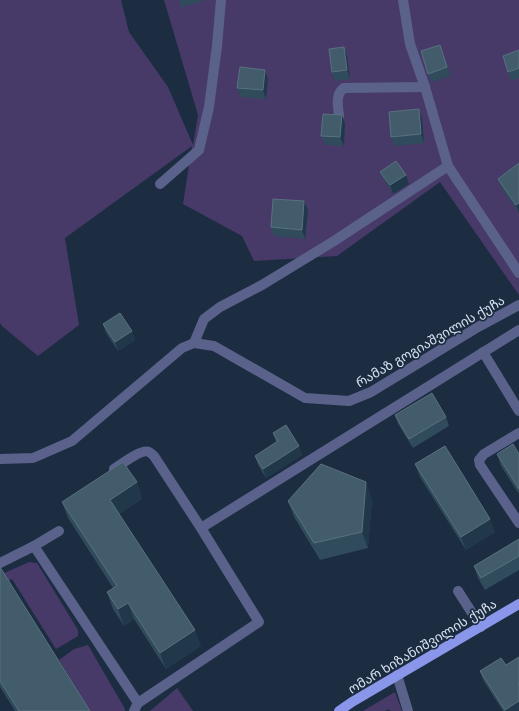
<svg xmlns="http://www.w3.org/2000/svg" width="519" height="711" font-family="'Nunito Sans','Noto Sans Georgian',sans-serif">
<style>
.green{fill:#483a68}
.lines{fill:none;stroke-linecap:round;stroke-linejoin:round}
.minor{stroke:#5a628b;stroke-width:10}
.major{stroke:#8996ea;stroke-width:10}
.wall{fill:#304b5b}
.shaded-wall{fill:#20384a}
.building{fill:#425c6b;stroke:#597180}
.labels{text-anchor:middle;stroke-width:3.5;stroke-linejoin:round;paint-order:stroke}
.street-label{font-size:13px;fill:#d8e3f1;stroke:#1c2c41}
</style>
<rect width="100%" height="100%" fill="#1c2c41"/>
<g class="green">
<polygon points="0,0 121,0 129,32 168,87 193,145 198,115 164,0 519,0 519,295 440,182 337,256 254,261 242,236 183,204 192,146 65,238 79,325 38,356 2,326 0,323"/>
<polygon points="29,562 37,563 78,630 78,636 56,649 12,579 0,585 0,575"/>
<polygon points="88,645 125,709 125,711 90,711 59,660 74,649"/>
<polygon points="177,688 193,711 150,711"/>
<polygon points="395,692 402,711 390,711 389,709 385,711 363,711"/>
</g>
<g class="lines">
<g class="minor">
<polyline points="403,0 410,44 425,87 448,166 519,273"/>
<path d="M339,116C338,106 335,94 344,88L425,87"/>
<polyline points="160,184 199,150 209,107 217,46 221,0"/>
<polyline points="194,343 204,319 220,307 262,285 334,241 448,166"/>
<polyline points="483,352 519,411"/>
<polyline points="519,433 484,454 479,460 480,465 519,523"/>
<polyline points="0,459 33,458 72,441 182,348 194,343 214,346 305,398 349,401 371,392 478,327 519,305"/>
<path d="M114,469C120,465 142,448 149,452C151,453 153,455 154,456L201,528"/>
<polyline points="34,546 138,703"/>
<polyline points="0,563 34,546 59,531"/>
<polyline points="458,591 481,627"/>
<polyline points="397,675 408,711"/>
<polyline points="134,711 138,703 259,622 201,528 519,330"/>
</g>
<polyline class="major" points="339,711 352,702 519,604"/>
</g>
<g class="wall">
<polygon points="179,0 204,0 204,1 181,7"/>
<polygon points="344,47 347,56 350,79 335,81 332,72"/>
<polygon points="519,50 519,78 511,81 503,56"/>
<polygon points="443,54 451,76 431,82 428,74"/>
<polygon points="268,79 266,99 240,97 237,88"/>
<polygon points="419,109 422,118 424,143 395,146 391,137"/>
<polygon points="342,115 345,124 344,146 325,145 321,136"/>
<polygon points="519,163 519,213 501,188 498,179"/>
<polygon points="380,172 409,184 393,194 384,180"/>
<polygon points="304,201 308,210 305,239 274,236 271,227"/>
<polygon points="103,324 132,331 135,340 118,351 106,333"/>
<polygon points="395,415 446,417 449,426 413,448 398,424"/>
<polygon points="273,433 302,455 266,478 258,465 255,456 276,442"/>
<polygon points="497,454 519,454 519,494 501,466"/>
<polygon points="415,464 495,532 466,550 420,477"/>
<polygon points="137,482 142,499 119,514 201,646 166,669 134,619 124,626 113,609 107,592 113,588 68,518 62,502"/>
<polygon points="372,499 368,548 320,560 294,517 288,501"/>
<polygon points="519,539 519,570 485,590 478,578 474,566"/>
<polygon points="0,567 90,711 15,711 0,687"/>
<polygon points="506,665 519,711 503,711 483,680 480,671"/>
</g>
<g class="shaded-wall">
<polygon points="344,47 347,56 350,79 347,70"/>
<polygon points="265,70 268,79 266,99 263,90"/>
<polygon points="419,109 422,118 424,143 421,134"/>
<polygon points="342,115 345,124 344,146 340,137"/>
<polygon points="406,175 409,184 393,194 390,185"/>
<polygon points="304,201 308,210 305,239 302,230"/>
<polygon points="519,203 519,213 516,205"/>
<polygon points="132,331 135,340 118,351 115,342"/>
<polygon points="299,446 302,455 266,478 263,469"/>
<polygon points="137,482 142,499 116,516 110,500"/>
<polygon points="366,482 372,499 368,548 362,532"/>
<polygon points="490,519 495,532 466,550 461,537"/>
<polygon points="128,603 134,619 124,626 118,609"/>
<polygon points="195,630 201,646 166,669 160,653"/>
<polygon points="519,701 519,711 505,711 505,710"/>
</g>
<g class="building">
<polygon points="440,45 447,67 428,74 421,51"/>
<polygon points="344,47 347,70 332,72 329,49"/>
<polygon points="519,50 519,68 508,72 503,56"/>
<polygon points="240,67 265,70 263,90 237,88"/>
<polygon points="419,109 421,134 391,137 389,112"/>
<polygon points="323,114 342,115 340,137 321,136"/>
<polygon points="396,161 406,175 390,185 380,172"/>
<polygon points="519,163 519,203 516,205 498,179"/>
<polygon points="273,199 304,201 302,230 271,227"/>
<polygon points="120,313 132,331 115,342 103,324"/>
<polygon points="432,393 446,417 409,439 395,415"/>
<polygon points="286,425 299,446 263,469 255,456 278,441 273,433"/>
<polygon points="513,444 519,454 519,489 497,454"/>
<polygon points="445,446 490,519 461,537 415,464"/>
<polygon points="123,462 137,482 110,500 195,630 160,653 128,603 118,609 107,592 117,586 62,502"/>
<polygon points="321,464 366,482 362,532 314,543 288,501"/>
<polygon points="519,539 519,556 481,578 474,566"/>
<polygon points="0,567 90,711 19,711 0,681"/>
<polygon points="519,657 519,684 518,684 519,685 519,701 505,710 480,671 501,658 506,665"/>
</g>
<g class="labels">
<g class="street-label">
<text transform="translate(430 341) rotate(-30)" y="5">რამაზ გოგიაშვილის ქუჩა</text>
<text transform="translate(422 646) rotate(-31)" y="5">ომარ ხიზანიშვილის ქუჩა</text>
</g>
</g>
</svg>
